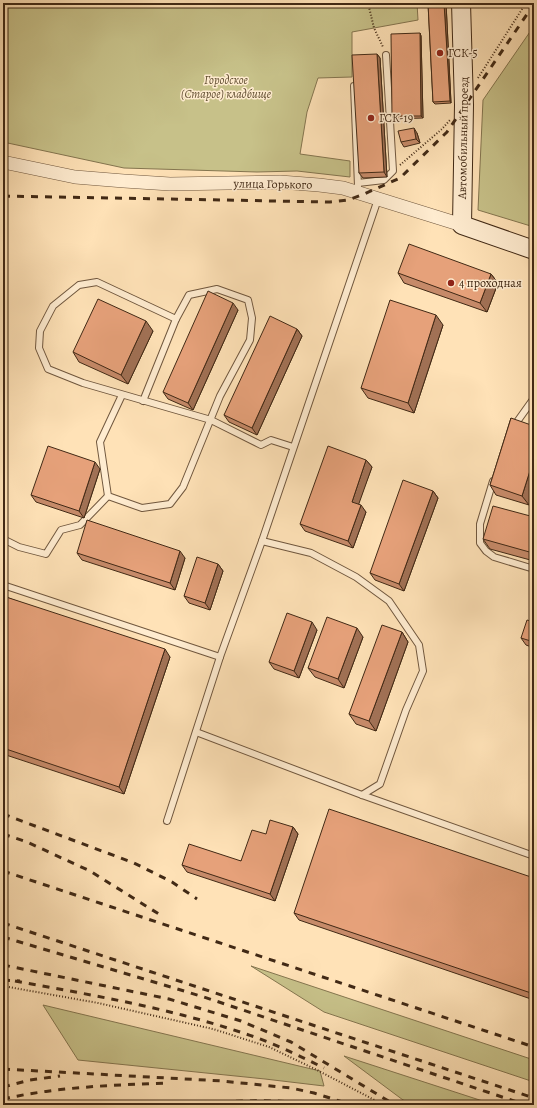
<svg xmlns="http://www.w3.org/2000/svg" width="537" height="1108" font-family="Alegreya,serif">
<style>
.green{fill:#c7c189;stroke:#84754f}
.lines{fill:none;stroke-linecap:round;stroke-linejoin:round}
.service-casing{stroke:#70573e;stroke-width:8}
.minor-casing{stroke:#70573e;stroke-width:14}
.secondary-casing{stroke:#412915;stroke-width:20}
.path{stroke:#412915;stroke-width:2;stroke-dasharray:1 2;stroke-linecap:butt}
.service{stroke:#ffecd0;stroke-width:6}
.minor{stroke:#ffecd0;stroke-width:13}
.secondary{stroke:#ffecd0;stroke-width:18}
.rail{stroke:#412915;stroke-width:3;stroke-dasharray:7 7;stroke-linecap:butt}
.wall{fill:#c68a69;stroke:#412915}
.shaded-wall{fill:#a17155;stroke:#412915}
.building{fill:#e6a17a;stroke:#412915}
.poi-dot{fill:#8f2418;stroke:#ffecd0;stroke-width:1.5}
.labels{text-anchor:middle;stroke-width:3;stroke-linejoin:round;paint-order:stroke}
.poi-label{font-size:12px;fill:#412915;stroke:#ffecd0;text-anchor:start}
.park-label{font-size:12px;font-style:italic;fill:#624f32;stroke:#ffecd0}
.street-label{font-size:12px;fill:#412915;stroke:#ffecd0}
</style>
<rect width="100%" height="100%" fill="#ffe2b7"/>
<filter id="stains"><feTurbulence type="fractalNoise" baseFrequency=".005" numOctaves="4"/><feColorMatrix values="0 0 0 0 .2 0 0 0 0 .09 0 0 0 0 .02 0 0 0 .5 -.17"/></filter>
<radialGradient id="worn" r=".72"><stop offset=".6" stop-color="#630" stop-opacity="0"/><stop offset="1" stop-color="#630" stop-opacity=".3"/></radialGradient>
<g class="green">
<polygon points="3,3 417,3 418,20 352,32 352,77 318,78 307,112 300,154 350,161 350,177 297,171 257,172 124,168 3,142"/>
<polygon points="534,26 534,227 478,210 483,100"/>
<polygon points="251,966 534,1060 534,1082 324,1012"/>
<polygon points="43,1005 320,1071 324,1086 265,1079 78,1060"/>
<polygon points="344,1056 495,1105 416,1105 403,1100"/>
</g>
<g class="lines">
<g class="service-casing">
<g id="service">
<polyline points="354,86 358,186"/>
<polyline points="358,183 384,180 393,171 386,55"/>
<polyline points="122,395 100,442 108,496 142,508 170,504 183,487 220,396 250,340 252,318 248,300 217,289 189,295 176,319 97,282 79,285 53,306 40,331 39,348 48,369 83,383 211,420 261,445 271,440 293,447"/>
<polyline points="143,401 176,319"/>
<polyline points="514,426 534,398"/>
<polyline points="493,481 480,524 480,543 486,551 494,557 534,569"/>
<polyline points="3,539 19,547 46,554 61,530 80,525 108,496"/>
<polyline points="262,541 311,553 356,577 389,601 419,645 423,671 406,710 380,784 362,795"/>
<polyline points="3,585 220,657"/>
<polyline points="196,732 362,795 534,856"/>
<polyline points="167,821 220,657 262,541 378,199"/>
</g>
</g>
<g class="minor-casing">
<polyline id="minor" points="3,162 75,177 124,181 170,184 280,182 319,185 343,188 462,225"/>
</g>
<g class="secondary-casing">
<polyline id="secondary" points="461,3 464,105 462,225 534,250"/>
</g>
<g class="path">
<polyline points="368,3 374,28 383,47"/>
<polyline points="478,78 526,3"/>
<polyline points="400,165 442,129 450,120"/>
<polyline points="3,986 98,1003 213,1029 269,1047 317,1070 384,1105"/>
</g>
<use href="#service" class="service"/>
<use href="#minor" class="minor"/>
<use href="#secondary" class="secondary"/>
<g class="rail">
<polyline points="3,196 330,202 348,200 364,194 400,178 447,132 534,4"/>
<polyline points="3,814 134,863 172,882 197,899"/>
<polyline points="3,834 27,842 90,871 162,916"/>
<polyline points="3,871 534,1047"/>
<polyline points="3,923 534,1098"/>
<polyline points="3,937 204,997 526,1105"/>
<polyline points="3,965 169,999 241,1021 291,1042 395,1105"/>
<polyline points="3,980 20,981"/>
<path d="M15,981C92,995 169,1008 243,1033C271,1042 298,1055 324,1068"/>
<polyline points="3,1069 222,1081 291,1088 314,1093 352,1105"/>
<polyline points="3,1087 30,1080 60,1076"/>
<path d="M3,1099C57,1087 112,1085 168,1083"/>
<path d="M180,1105C228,1101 275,1098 322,1105"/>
</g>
</g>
<g class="wall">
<polygon points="428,3 446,3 451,103 435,104 433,102"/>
<polygon points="420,33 421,36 423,118 394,119 392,116"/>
<polygon points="377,54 380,58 387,177 363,178 359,173"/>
<polygon points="417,133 420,143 404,147 401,142"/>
<polygon points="398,273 491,274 498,283 487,312 404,283"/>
<polygon points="238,310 193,410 168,399 163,392"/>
<polygon points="443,325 414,413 368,398 361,388"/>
<polygon points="297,329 302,336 257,435 229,422 224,415"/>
<polygon points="153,331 128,384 79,362 73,352"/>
<polygon points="511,418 529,505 496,495 490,485"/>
<polygon points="366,460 372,467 358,504 366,512 353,548 305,531 300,524"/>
<polygon points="100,469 84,518 36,502 31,495"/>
<polygon points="433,491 438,498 404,591 375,580 370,573"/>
<polygon points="534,517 534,561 490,549 483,539"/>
<polygon points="77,553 185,558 175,590 82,560"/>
<polygon points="218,564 223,571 210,610 189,603 184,596"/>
<polygon points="3,596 170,657 124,794 3,754"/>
<polygon points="534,622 534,648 526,645 521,638"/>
<polygon points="317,630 299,678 274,669 269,662"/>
<polygon points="402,632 408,642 376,731 356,724 349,714"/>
<polygon points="363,637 344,688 315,677 308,668"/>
<polygon points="293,827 298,834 275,901 187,872 182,865 241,861 266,834"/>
<polygon points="534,878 534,1000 299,920 294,913"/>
</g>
<g class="shaded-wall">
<polygon points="444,3 446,3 451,103 450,101"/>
<polygon points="420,33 421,36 423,118 421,116"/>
<polygon points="377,54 380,58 387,177 384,172"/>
<polygon points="414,128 417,133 420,143 416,139"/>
<polygon points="491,274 498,283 487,312 480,303"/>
<polygon points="233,303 238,310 193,410 188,403"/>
<polygon points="436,315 443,325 414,413 408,403"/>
<polygon points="146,321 153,331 128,384 121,375"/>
<polygon points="297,329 302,336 257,435 252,428"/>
<polygon points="534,458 534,488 529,505 522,496"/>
<polygon points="366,460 372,467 357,509 352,502"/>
<polygon points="95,462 100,469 84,518 79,511"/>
<polygon points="433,491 438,498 404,591 399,584"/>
<polygon points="361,505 366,512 353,548 348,541"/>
<polygon points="180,551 185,558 175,590 170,583"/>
<polygon points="218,564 223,571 210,610 205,603"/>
<polygon points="312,622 317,630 299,678 294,671"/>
<polygon points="357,628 363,637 344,688 338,679"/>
<polygon points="402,632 408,642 376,731 369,721"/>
<polygon points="165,649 170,657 124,794 119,787"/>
<polygon points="293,827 298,834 275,901 270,894"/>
</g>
<g class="building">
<polygon points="428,3 444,3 450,101 433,102"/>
<polygon points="420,33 421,116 392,116 391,34"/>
<polygon points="377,54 384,172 359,173 352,55"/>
<polygon points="414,128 416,139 401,142 398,131"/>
<polygon points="409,244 491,274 480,303 398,273"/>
<polygon points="208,291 233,303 188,403 163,392"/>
<polygon points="98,299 146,321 121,375 73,352"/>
<polygon points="390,300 436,315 408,403 361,388"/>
<polygon points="270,316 297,329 252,428 224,415"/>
<polygon points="511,418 534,426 534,458 522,496 490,485"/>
<polygon points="48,446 95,462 79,511 31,495"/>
<polygon points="328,446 366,460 352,502 361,505 348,541 300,524"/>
<polygon points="403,480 433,491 399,584 370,573"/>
<polygon points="493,506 534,517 534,548 533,553 483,539"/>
<polygon points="87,520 180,551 170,583 77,553"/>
<polygon points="197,557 218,564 205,603 184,596"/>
<polygon points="3,596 165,649 119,787 3,748"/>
<polygon points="287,613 312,622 294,671 269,662"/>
<polygon points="327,617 357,628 338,679 308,668"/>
<polygon points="527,620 534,622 534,642 521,638"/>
<polygon points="382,625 402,632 369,721 349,714"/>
<polygon points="329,809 534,878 534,994 294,913"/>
<polygon points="270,820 293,827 270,894 182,865 189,844 241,861 252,830 266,834"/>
</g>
<g class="poi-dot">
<circle cx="440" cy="53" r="4"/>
<circle cx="371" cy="118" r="4"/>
<circle cx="451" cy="283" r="4"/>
</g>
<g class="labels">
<g class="poi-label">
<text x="448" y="57">ГСК-5</text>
<text x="379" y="122">ГСК-19</text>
<text x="459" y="287">4 проходная</text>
</g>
<g class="park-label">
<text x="226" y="84">Городское<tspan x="226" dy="14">(Старое) кладбище</tspan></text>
</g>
<g class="street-label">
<text transform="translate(463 138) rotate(-89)" y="4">Автомобильный проезд</text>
<text transform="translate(273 184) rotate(1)" y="4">улица Горького</text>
</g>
</g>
<rect width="537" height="1108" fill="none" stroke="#ffe2b7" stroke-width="16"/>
<rect x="4" y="4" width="529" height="1100" fill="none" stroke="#412915" stroke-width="2"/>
<rect x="8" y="8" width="521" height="1092" fill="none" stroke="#412915"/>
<rect width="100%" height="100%" filter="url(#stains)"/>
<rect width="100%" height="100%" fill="url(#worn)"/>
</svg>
